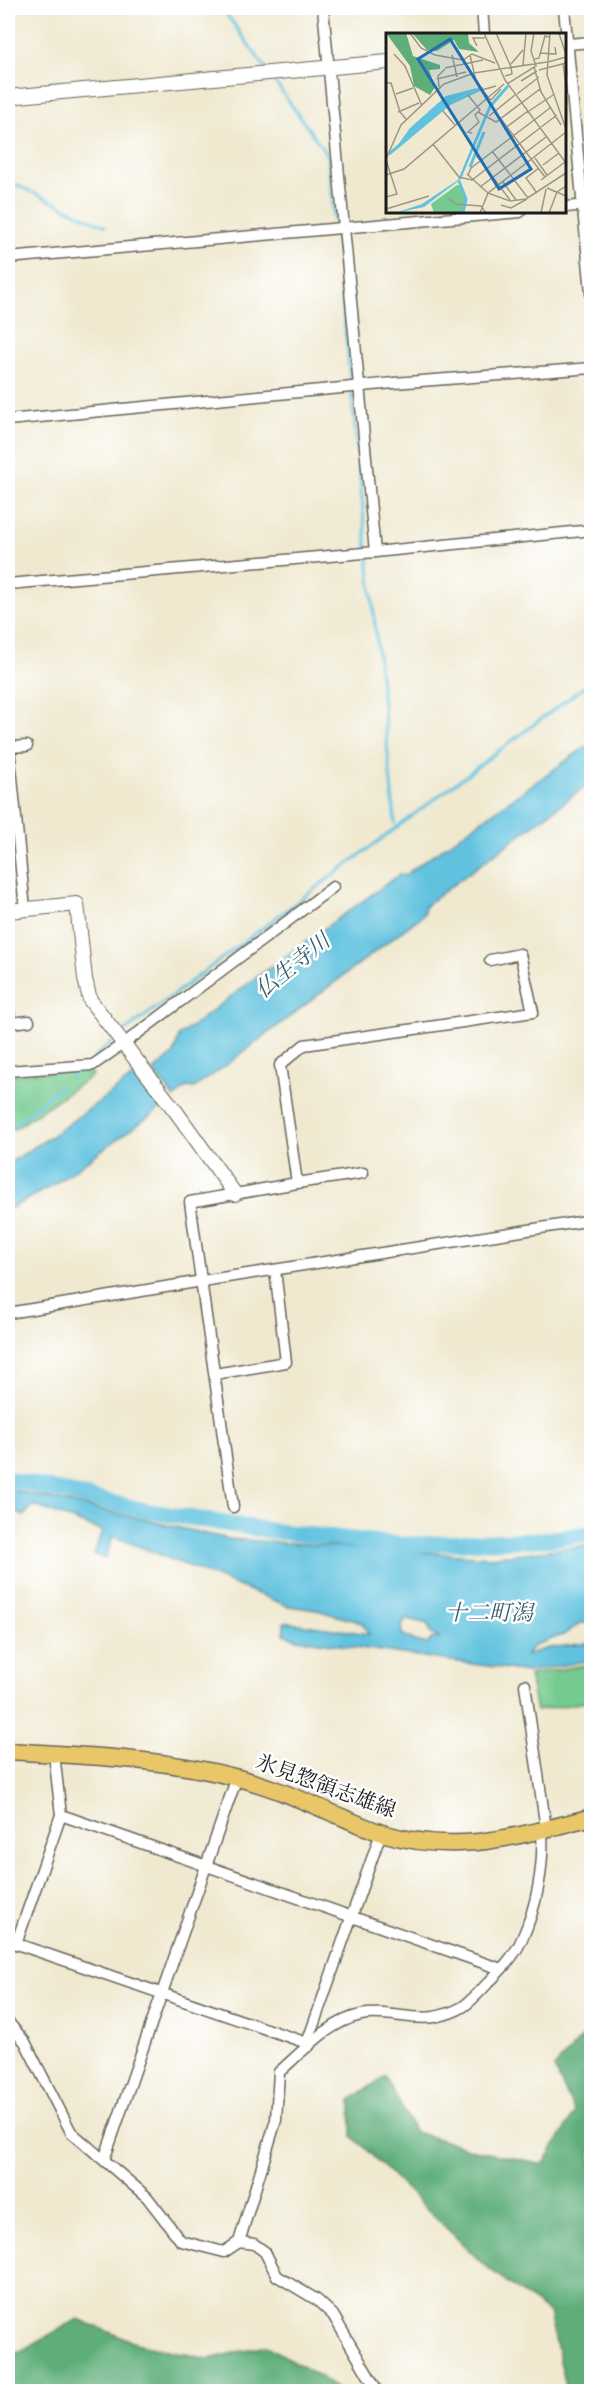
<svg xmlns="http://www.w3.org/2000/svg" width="599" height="2399" font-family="'Gentium Book Plus','Noto Serif JP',serif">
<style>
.green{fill:#74ca8f;stroke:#487356;stroke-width:1.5}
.forest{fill:#5fae7a;stroke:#3e654b;stroke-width:1.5}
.water{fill:#61c2df;stroke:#3e6f7e;stroke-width:1.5;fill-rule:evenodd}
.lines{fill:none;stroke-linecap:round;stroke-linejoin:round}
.stream{stroke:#61c2df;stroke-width:3}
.river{stroke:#61c2df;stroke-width:16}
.minor-casing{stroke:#66645b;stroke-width:13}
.tertiary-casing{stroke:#66645b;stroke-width:16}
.primary-casing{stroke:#66645b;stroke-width:19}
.minor{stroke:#fff;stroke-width:10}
.tertiary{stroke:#fff;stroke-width:14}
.primary{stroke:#e9c769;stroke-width:16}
.labels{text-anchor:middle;stroke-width:5;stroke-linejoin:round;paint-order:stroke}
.street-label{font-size:21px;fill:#1c1c1c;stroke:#fff}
.water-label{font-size:22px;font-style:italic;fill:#385e6a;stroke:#fff}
.inset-river{fill:none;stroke:#61c2df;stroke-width:3}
.inset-road{fill:none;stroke:#9b9788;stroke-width:1.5}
.view{fill:#1f6fb2;fill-opacity:0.15;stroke:#1f6fb2;stroke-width:3}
.inset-edge{fill:none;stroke:#1c1c1c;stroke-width:3}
</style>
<rect width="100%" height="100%" fill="#fff"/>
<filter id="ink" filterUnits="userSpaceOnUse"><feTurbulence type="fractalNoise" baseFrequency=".0167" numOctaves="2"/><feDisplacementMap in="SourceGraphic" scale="12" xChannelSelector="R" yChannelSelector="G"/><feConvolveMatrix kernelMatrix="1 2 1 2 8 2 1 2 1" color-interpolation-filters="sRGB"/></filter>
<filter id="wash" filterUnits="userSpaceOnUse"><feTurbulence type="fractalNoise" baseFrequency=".008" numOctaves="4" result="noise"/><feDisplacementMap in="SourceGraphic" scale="24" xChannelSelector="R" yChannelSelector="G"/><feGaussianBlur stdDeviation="1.35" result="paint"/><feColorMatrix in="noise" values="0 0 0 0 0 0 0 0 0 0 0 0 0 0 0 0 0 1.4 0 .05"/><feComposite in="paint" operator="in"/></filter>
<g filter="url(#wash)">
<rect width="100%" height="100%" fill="#f0e9d0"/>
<g class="green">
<polygon points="85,1068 93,1075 16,1128 8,1130 8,1075"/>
<polygon points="591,1664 591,1701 536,1711 529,1675"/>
</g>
<g class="forest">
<polygon points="591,1913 592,1913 591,1974 586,1932"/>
<polygon points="591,2028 591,2391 567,2391 549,2313 484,2265 352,2136 351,2100 385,2076 415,2132 478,2151 544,2164 575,2112 554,2068"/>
<polygon points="78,2319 135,2343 209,2359 266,2345 324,2379 338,2391 8,2391 8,2358"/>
</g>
<g class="water">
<polygon points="591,743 591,782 426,905 423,915 221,1069 194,1088 187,1087 174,1098 153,1071 174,1054 179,1036 258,976 399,875 405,875 430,857"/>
<polygon points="140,1072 165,1105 53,1185 8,1210 8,1164 50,1137"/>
<path d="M8,1489L229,1539L490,1557L591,1545V1623H581L563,1635L534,1645L526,1655L548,1648L589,1643L591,1636V1660L528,1672L298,1639L284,1634V1622L369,1634L362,1623L317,1610L288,1606L113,1536L105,1559L94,1554L102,1531L33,1505L24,1516L8,1508ZM407,1619L428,1624L431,1634L440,1638L431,1639L428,1644L415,1641L402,1634L401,1627Z"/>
</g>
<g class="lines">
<g class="stream">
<polyline points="222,8 267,70"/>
<polyline points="272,78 328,156 367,549"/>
<polyline points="8,181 105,226"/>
<polyline points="368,556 395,823"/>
<polyline points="125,1031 592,681"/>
<polyline points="94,1058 112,1042"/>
<polyline points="71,1077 76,1073"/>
<polyline points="8,1124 17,1123 60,1086"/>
</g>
<polyline class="river" points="8,1479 147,1511 273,1531 402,1545 551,1539 592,1533"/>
</g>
</g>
<g filter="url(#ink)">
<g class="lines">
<g class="minor-casing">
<g id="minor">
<polyline points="323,8 375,552"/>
<polyline points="482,8 484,34"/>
<polyline points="564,8 592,303"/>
<polyline points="568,44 592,42"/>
<polyline points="564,207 592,205"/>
<polyline points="8,258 520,212"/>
<polyline points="8,420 394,383 592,368"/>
<polyline points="8,584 375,552 592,530"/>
<polyline points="8,747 27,746"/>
<polyline points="9,747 25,909"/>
<polyline points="8,1003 10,1023 29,1021"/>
<polyline points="130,1039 333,887"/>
<polyline points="8,1071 93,1065 120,1046"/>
<polyline points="297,1183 363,1173"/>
<polyline points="8,1313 202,1281 592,1220"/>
<polyline points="215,1374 286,1362 275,1270"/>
<polyline points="233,1507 190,1202 297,1183 280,1065 304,1045 533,1012 520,954 490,960"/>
<polyline points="525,1685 546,1829"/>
<polyline points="61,1815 501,1969"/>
<polyline points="8,1941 307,2043 309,2046"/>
<polyline points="16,1944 61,1815 54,1754"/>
<polyline points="8,2022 25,2042 71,2132 147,2197 181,2241 224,2252 239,2242 254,2244 265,2252 277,2276 317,2300 333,2315 378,2392"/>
<polyline points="307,2043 381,1833"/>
<polyline points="104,2160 237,1777"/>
<path d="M239,2242L276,2120L279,2072C302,2052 330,2021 361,2015C385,2010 411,2021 434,2017C463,2011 468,2004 487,1984C499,1972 514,1957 521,1941C537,1907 544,1867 542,1830"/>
</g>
</g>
<g class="tertiary-casing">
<g id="tertiary">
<polyline points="564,44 568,44"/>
<polyline points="8,97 388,62"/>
<polyline points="8,911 77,904 85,979 90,1000 177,1113 235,1194"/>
</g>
</g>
<g class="primary-casing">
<path id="primary" d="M8,1751C85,1756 162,1758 238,1778C274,1787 309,1803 344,1818C356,1823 369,1829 382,1833C458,1856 518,1836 592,1817"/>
</g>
<use href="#minor" class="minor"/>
<use href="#tertiary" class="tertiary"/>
<use href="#primary" class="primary"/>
</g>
</g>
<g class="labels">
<g class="street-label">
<text transform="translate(326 1786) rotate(20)" y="7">氷見惣領志雄線</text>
</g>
<g class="water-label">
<text transform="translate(292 965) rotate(-39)" y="8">仏生寺川</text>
<text x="489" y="1620">十二町潟</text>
</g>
</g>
<g transform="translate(386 33)">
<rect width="180" height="180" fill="#f0e9d0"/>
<path d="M71,152L76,153L79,166L76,180H48L45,171Z" fill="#74ca8f"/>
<path d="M0,0H20L27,23L54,32V36L43,37L49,54L44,62L28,53L24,33ZM26,0H82L83,10L93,19L73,16L68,7L51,18L41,17Z" fill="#5fae7a"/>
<path d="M121,52L123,54L105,75L75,146L38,174L9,180L36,171L72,147L103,72ZM95,54L66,68L9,116L24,95L60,63Z" fill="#61c2df"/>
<path class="inset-river" d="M3,121L63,71L97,55M84,134L98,99M73,148L80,166L77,180"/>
<path class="inset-road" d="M24,0L35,15L49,22L77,27L86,21L109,30M98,0L119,47L180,130M110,0L125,34L126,41L119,43M164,0L161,42L180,96M173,0L180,22M91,13L87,5H99M154,20L170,21L169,14M8,21L19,33L36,73M66,22L71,44M84,22L90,48M149,26L153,25L159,3L163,4M162,29L180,24M125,31L137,17M177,31L180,52M137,32L140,0M148,34L155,59L175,92M59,35L97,27M153,37L180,30M51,46L80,39M135,48L151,38M0,50H5L14,79L20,86M121,51L150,33L145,18L148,0M110,53L96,57L105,67L115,56M53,54L52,43L59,36M10,61L27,55M131,61L153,44M82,62L94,77L89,82L93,89L82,99L86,100M57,78L69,92M143,78L167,62M12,79L33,70M92,79L110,89L154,56M103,83L129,62M115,86L146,127M155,94L171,82M118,96L142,78M47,111L73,144L86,147L154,95M106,118L142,165M90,122L124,167M149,125L161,142M0,126L15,92L58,51L88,40L161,29M146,127L159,144M157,132L173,120M81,141L102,160L180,99M0,142L18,136L118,51M82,142L85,135L164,75M155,147L179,129M117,149L130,167M94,154L160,104M161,155L180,163M151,160L140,145L153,135M0,164L11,161L0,127M63,165L69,171L95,173L100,180M115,172L125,175L141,166M0,176L43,163M94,180L102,160L124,168L140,166L180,140M155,180L160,156M163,180L171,159L180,153"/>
<path class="view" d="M64,6L145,136L113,156L32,26Z"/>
<rect width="180" height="180" class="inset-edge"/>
</g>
<rect width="599" height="2399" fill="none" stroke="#fff" stroke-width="30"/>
</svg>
